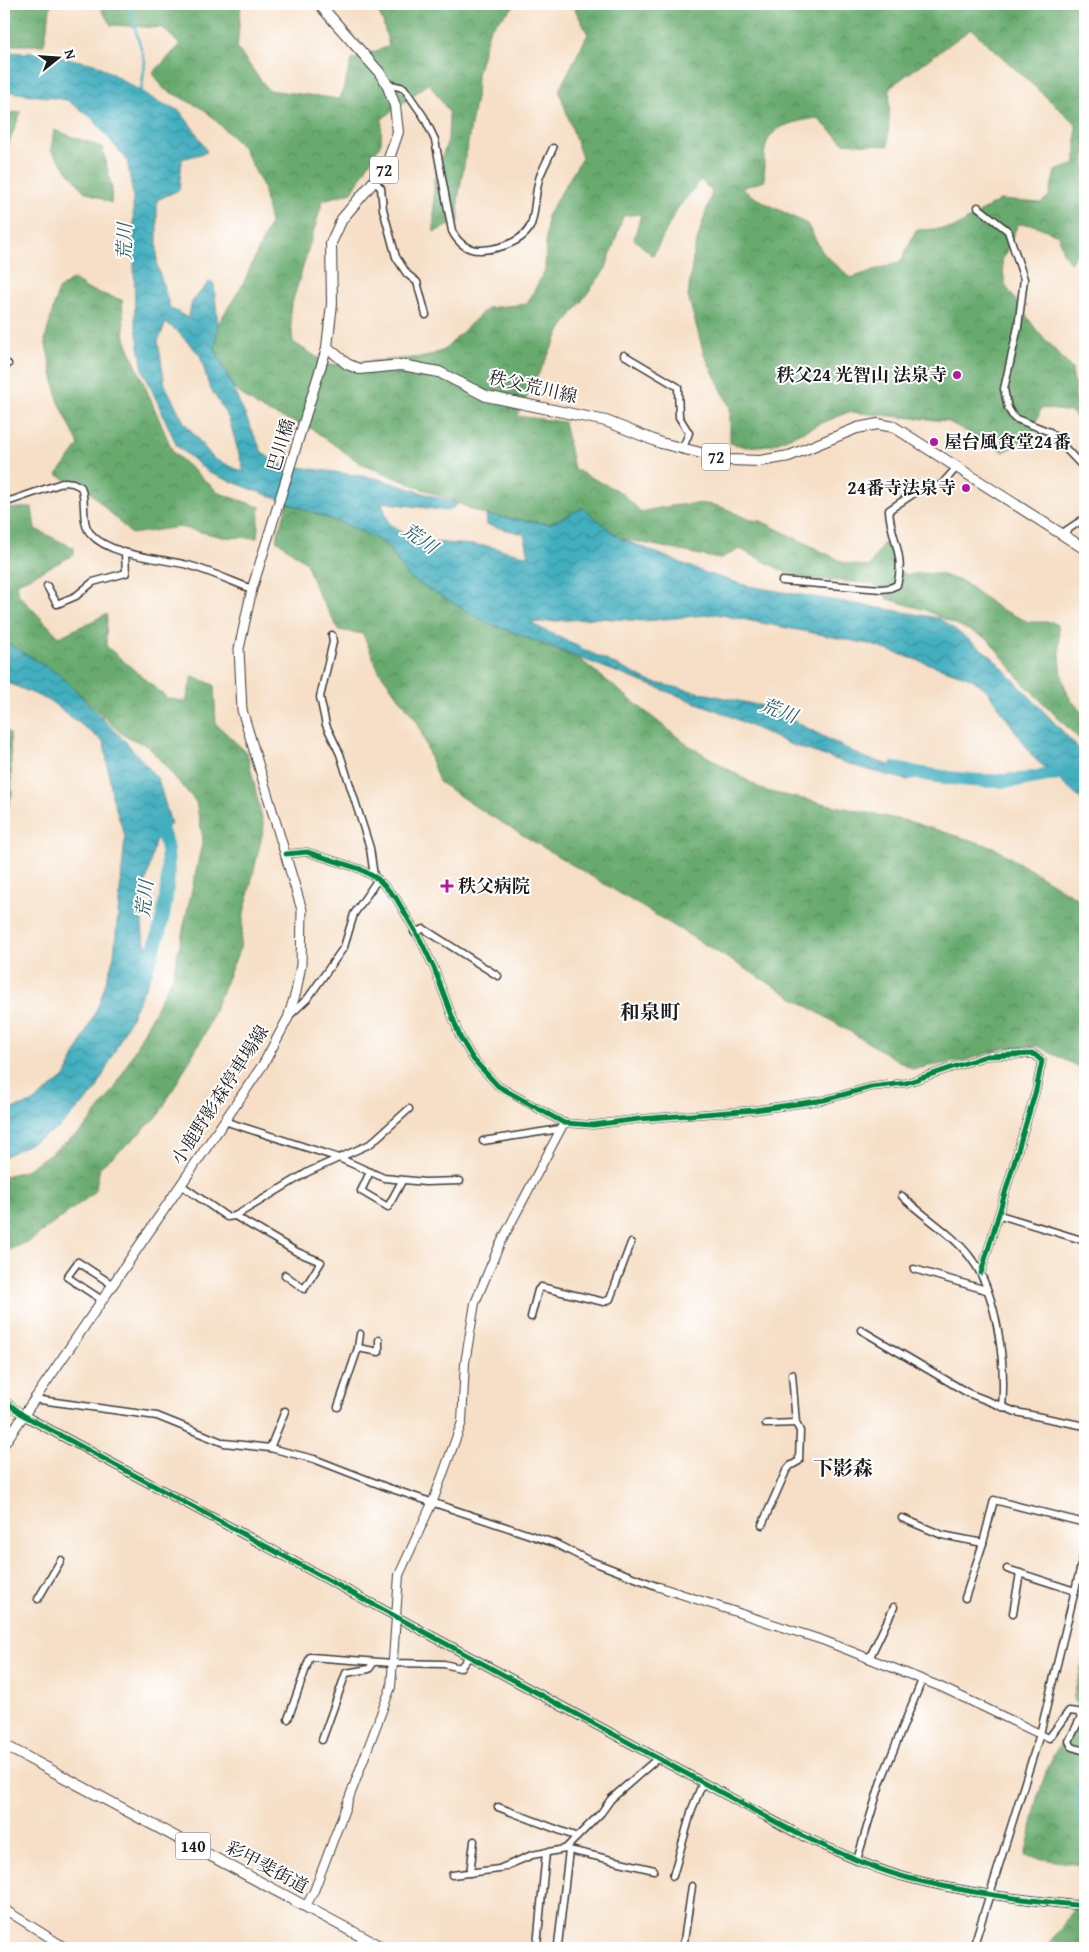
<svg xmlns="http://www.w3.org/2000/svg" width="1089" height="1952" font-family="'Gentium Book Plus','Noto Serif JP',serif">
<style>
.forest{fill:url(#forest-crowns);stroke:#426345;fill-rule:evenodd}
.water{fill:url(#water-waves);stroke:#2f666e;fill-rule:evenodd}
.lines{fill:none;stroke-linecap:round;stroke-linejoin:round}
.stream{stroke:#42afbf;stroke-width:2.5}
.river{stroke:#42afbf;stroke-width:14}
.minor-casing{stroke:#3d3936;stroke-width:9}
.tertiary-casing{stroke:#3d3936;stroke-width:10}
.secondary-casing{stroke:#3d3936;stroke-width:11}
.primary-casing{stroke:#3d3936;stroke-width:12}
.trunk-casing{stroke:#3d3936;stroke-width:12}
.minor{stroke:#fff;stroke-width:6}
.tertiary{stroke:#fff;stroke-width:8}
.secondary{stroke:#fff;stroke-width:9}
.primary{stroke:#fff;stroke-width:10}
.trunk{stroke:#fff;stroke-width:10}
.cycleway-casing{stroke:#fff;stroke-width:8}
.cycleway{stroke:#00873e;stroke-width:5}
.poi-dot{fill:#b5179e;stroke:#fff;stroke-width:2}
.labels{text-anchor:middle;stroke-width:4;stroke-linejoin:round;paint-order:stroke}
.shield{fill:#fff;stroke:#606060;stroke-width:1}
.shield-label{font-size:16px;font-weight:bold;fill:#1c1c1c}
.poi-label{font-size:18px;font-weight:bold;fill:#1c1c1c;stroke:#fff;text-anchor:end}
.street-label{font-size:18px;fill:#1c1c1c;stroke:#fff}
.water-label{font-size:19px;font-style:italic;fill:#2d5e65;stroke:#fff}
.quarter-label{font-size:20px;font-weight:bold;fill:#1c1c1c;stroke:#fff}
</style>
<defs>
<pattern id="forest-crowns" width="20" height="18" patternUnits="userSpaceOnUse" patternTransform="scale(1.25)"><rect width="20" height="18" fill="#68aa6e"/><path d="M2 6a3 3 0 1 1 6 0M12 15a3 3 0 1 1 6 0" fill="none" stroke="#558a5a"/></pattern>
<pattern id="water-waves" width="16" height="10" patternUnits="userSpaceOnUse" patternTransform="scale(1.25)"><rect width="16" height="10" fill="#42afbf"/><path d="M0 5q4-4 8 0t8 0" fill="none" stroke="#368e9a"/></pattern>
</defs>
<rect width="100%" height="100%" fill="#fff"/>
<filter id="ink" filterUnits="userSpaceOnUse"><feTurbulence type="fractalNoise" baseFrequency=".02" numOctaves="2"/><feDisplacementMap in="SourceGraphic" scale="10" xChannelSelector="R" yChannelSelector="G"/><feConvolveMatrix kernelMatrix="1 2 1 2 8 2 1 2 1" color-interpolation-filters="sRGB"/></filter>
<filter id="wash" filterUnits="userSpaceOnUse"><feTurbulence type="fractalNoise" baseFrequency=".0096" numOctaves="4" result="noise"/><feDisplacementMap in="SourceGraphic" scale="20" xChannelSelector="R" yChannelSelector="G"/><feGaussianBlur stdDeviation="1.12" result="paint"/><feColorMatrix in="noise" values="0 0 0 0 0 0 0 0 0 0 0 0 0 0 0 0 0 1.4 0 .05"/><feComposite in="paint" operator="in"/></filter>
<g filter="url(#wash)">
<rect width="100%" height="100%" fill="#f6dfc6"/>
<g class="forest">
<polygon points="4,4 51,4 44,45 4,45"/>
<path d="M98,4H241L237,48L268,90L340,99L352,60L389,46L383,22L374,4H517L490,28L477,74L476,97L458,199L459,221L434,232V179L448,140L449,112L429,83L382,119L381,143L352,192L323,200L290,310L293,342L329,365L425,357L444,350L487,308L527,304L545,270L547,216L582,158L559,90L588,34L572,4H1085V241L1070,263L1063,252L1058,235L1034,225L1018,224L1002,261L1005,285L1035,328L1072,369L1077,407H1085V428L1072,412L1041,408L1031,437L1004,452L947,421L848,412L771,445L746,447L730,443V407L704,354L688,296L694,251L712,192L701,180L677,209L653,256L634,239L641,214L623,216L606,268L562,328L517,416L564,422L574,469L622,493L641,512C663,507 696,500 718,506C734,510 744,521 761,521L845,563L869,567L883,544L890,542L895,570L908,575L920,573L940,574L964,582L998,608L1029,622H1052L1058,626C1061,650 1058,679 1071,700C1075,705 1081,710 1085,714V745L1024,684L988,639L925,610L888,599L873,584L795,577L740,549L719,559L620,538L583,508L550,524L486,515L360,463L312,429L263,410L234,389L215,349L218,324L243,284L270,224L263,186L243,148L205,110L164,89L153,73L180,45L163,28L111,25ZM971,29L1076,124V164L1055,171L1049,196L1041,203L1000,200L954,228L916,230L901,261L851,278L823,253L807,224L754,197L741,188L765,181C760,134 771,125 817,118L844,143L888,146L890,87Z"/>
<polygon points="21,112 8,145 4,147 4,113"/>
<polygon points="54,130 102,147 112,188 111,203 84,191 51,150"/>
<polygon points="73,279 87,289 122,300 125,339 173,452 219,493 260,507 257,538 223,537 179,527 131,534 88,490 57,475 79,445 58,400 45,340 58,290"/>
<polygon points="288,503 354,528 386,544 410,578 486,622 581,660 685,743 765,791 911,822 993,847 1085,903 1085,1070 1037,1046 1006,1048 963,1061 912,1069 476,807 439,782 418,723 379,671 363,634 339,630 317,592 306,562 276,540"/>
<polygon points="32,507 35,529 74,548 74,555 16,584 19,595 59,637 107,614 106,646 167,698 186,702 192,676 214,685 216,724 247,753 264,827 244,913 240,948 204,1035 158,1116 129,1143 100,1167 95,1192 30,1241 4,1252 4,1176 25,1171 83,1130 114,1090 173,975 203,839 196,802 148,746 123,735 61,676 4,641 4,509"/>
<polygon points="4,728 10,734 12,794 4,820"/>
<path d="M1085,1650V1767C1078,1782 1077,1807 1085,1820V1948H1049C1051,1938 1060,1930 1066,1922C1077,1906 1084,1884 1080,1865L1025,1856C1035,1817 1042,1746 1080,1726L1084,1714L1073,1700Z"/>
</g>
<g class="water">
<path d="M4,52L38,53L96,64L155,100L180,111L195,131L207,152L182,159L179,190L157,200V265L170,308L188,318L192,302L209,282L214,284L218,324L215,349L262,452L277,464L376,478L458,504L448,511L382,502L389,524L417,541L487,546L529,556L524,534L487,525L486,515L550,524L583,508L620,538L706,573L748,586L939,618L991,656L1085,755V803L1034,758L987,690L971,678L869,644L716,614L645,621L597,618L530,623L651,682L767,707L863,757L924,776L907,780L861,768L789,744L723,713L486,622L410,578L386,544L354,528L209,473L177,446L143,370L135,321L133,195L127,160L91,117L67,100L4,91ZM166,323L176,330L200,355L209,386L229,419L244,472L214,459L184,422L165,385L158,341Z"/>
<polygon points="4,641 61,676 125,741 158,779 171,824 155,841 141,907 143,935 153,971 95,1092 59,1128 4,1157 4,1111 32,1103 65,1077 99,1004 114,956 125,837 112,796 104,742 50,701 4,681"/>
</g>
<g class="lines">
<g class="stream">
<polyline points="128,4 145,62 141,94"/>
<polyline points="1085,1776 1076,1791 1080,1819 1085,1832"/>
</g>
<g class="river">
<path d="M894,769C935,776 976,784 1017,780C1038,779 1067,766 1085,779"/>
<path d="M142,977C161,938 171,893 167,850C166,839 160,827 157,816"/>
</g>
</g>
</g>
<g filter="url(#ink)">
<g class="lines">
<g class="minor-casing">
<g id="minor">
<path d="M387,84L404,88L424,117L435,140L452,231C458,243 468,251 482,250C499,249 528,241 532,221C536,207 535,190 540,176C544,166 549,157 553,148"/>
<polyline points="374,181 381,188 383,209 396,257 407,274 417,282 426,315"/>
<polyline points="978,207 1008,231 1024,279 1018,327 1004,389 1008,408 1014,418 1050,432 1085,469"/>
<polyline points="624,355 678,387 679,417 689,433 682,450"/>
<polyline points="4,368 8,364"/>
<path d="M4,497L10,501L65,482L73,483L81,487C87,501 80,523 91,534C110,556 160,558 188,565C209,571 231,581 252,589"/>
<polyline points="1061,534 1085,518"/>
<path d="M782,581L881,589L890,588L897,585C906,555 890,537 889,510L916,492L941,485L958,466"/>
<polyline points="47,586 57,604 76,596 93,582 126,573 125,553"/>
<polyline points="332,635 333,642 320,697 326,725 340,754 370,848 374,876"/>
<polyline points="286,854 307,852 360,869 378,879 396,898 421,941 434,968 460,1037 473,1059 498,1086 564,1123 593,1125 639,1119 755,1110 824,1100 871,1087 906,1083 986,1056 1034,1054 1042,1061 1036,1090 981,1273"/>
<polyline points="414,932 424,929 498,976"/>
<polyline points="288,1017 308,998 344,947 354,914 378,879"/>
<polyline points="224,1121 339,1158 384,1178 425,1182 460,1181"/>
<polyline points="483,1141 560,1129"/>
<polyline points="370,1172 361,1191 388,1207 402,1181"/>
<polyline points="181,1185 227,1217 235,1216 308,1172 370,1144 409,1109"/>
<path d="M902,1196C923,1217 952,1233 970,1257C997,1291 1006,1364 1002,1407"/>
<polyline points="1000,1215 1085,1241"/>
<polyline points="235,1216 297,1252 321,1262 304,1289 285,1275"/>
<polyline points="914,1269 986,1290"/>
<polyline points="102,1300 67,1277 78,1262 113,1285"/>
<polyline points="531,1317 538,1290 541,1287 604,1302 610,1299 631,1243"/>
<polyline points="861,1330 968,1393 1016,1412 1085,1426"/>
<polyline points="358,1348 379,1352 379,1340"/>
<polyline points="33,1399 157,1416 224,1443 270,1448 314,1459 386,1487 554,1543 588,1560 659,1587"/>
<polyline points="4,1400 23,1415"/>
<polyline points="338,1407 358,1348 360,1334"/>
<polyline points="766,1424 796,1423"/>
<polyline points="270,1448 285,1411"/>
<polyline points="902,1518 942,1535 983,1543"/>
<polyline points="762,1525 786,1471 790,1466 799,1461 800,1431 796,1423 792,1374"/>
<polyline points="1007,1569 1075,1591"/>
<polyline points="965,1598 983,1543 994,1500 1085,1523"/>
<polyline points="38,1599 61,1560"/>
<polyline points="1013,1613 1020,1573"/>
<polyline points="869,1659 894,1607"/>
<polyline points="288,1719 310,1657 393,1663 444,1664 460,1668 469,1657"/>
<polyline points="1040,1734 1049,1738 1069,1711 1078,1712 1081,1717 1069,1741 1072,1747 1085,1751"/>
<polyline points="322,1740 346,1673 369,1669 374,1662"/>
<polyline points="498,1807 577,1837"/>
<polyline points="565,1849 601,1813 611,1799 658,1758"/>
<polyline points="857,1860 881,1781 922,1680"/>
<polyline points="470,1873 474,1841"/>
<polyline points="452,1875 499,1869 532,1855 565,1849 654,1870"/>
<polyline points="673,1876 692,1809 703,1782"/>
<polyline points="558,1945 569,1850"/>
<polyline points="537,1946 546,1852"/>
<polyline points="683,1948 692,1886"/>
<polyline points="973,1948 1040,1734 1085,1549"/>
</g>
</g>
<g class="tertiary-casing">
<g id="tertiary">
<path d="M23,1415L798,1834C834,1850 870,1868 908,1878C965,1893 1026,1900 1085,1906"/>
<polyline points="659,1587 825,1641 941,1687 1040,1734"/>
<polyline points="306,1906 314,1891 391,1687 399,1575 433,1501 462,1422 465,1363 475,1303 499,1246 564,1123"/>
<polyline points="4,1909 66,1948"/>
</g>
</g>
<g class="secondary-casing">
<polyline id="secondary" points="4,1444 264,1063 288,1018 296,992 301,965 302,910 242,710 239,649 252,589 327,347"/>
</g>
<g class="primary-casing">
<polyline id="primary" points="319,4 379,72 387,84 395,106 398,132 386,167 342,219 331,243 332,304 327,347 347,364 359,369 402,365 439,372 486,396 606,421 661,443 729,460 760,461 789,456 857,428 878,424 894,427 1085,549"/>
</g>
<g class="trunk-casing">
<polyline id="trunk" points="4,1745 383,1948"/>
</g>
<use href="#minor" class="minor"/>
<use href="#tertiary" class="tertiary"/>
<use href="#secondary" class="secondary"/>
<use href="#primary" class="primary"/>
<use href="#trunk" class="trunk"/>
<g class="cycleway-casing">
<g id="cycleway">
<polyline points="286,854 307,852 360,869 378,879 396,898 421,941 434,968 460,1037 473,1059 498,1086 564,1123 593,1125 639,1119 755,1110 824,1100 871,1087 906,1083 986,1056 1034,1054 1042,1061 1036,1090 981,1273"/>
<path d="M4,1400L23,1415L798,1834C834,1850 870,1868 908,1878C965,1893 1026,1900 1085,1906"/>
</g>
</g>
<use href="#cycleway" class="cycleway"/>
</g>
</g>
<g class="poi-dot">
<circle cx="957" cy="375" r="5"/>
<circle cx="934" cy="442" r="5"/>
<circle cx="966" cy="488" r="5"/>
<path d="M444.5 878.5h5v5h5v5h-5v5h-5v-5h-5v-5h5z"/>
</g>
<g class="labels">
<g class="shield">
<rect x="370" y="156.5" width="28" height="27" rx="4"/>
<rect x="702" y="443.5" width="28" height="27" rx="4"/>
<rect x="175.5" y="1832.5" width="35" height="27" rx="4"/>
</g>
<g class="shield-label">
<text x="384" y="176">72</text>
<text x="716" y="463">72</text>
<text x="193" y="1852">140</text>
</g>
<g class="poi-label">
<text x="947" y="381">秩父24 光智山 法泉寺</text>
<text x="944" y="448" text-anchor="start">屋台風食堂24番</text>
<text x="956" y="494">24番寺法泉寺</text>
<text x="458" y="892" text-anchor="start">秩父病院</text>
</g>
<g class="street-label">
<text transform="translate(533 387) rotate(13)" y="6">秩父荒川線</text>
<text transform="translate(281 445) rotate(-73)" y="6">巴川橋</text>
<text transform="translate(220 1095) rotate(-57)" y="6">小鹿野影森停車場線</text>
<text transform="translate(267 1867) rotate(28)" y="6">彩甲斐街道</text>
</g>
<g class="water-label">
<text transform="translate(124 242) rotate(-89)" y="7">荒川</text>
<text transform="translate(420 538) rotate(35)" y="7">荒川</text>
<text transform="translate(779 710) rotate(21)" y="7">荒川</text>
<text transform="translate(144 899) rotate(-84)" y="7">荒川</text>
</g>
<g class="quarter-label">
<text x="650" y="1019">和泉町</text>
<text x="843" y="1475">下影森</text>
</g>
</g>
<rect width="1089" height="1952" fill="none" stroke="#fff" stroke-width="20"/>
<g transform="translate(58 58) rotate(73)" stroke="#ffffff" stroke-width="4" paint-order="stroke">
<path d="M0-4L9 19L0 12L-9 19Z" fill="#1c1c1c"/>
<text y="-8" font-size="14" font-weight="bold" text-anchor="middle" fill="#1c1c1c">N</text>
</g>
</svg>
